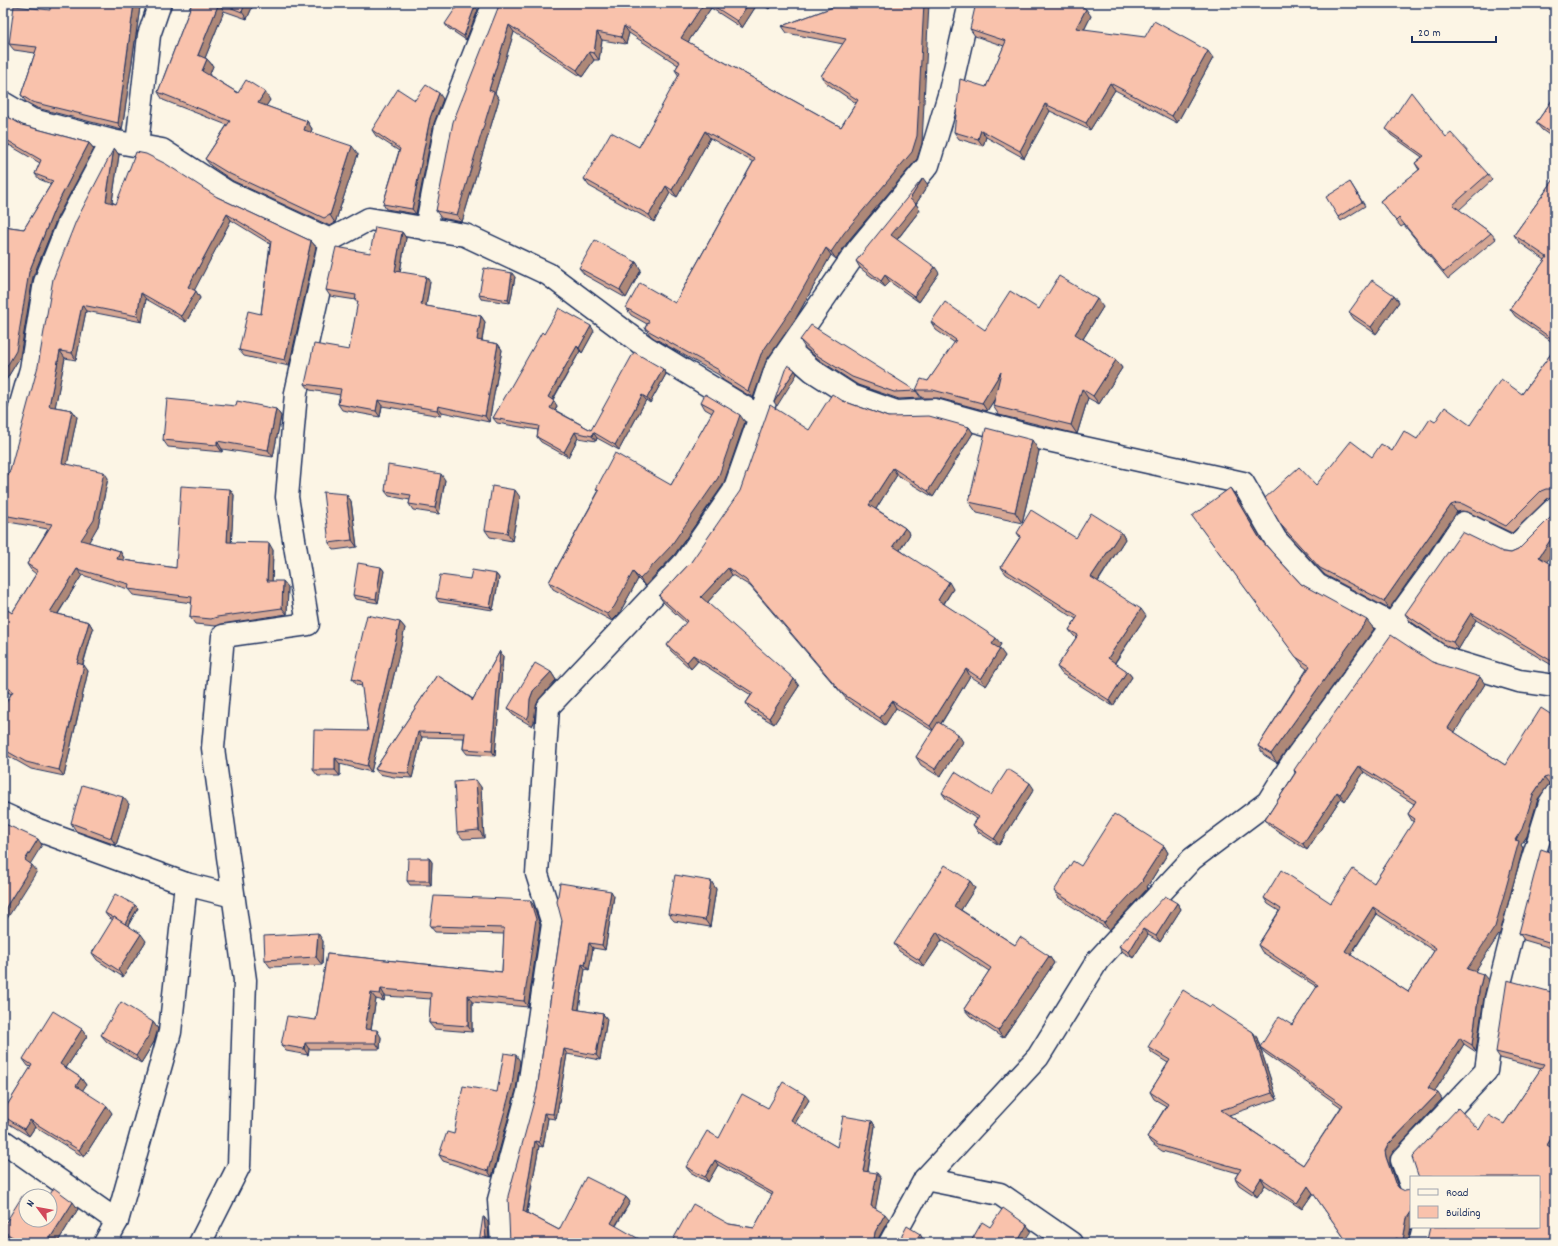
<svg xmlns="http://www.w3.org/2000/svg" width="1558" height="1246" font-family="Dekko,sans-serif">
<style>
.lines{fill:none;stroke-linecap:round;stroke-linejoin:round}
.minor-casing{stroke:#1b2f5e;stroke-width:25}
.minor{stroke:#fcf5e5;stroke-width:22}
.wall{fill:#d6a794;stroke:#1b2f5e;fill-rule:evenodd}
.shaded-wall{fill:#ae8878;stroke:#1b2f5e}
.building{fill:#f9c2ac;stroke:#1b2f5e;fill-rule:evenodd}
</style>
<rect width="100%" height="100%" fill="#fcf5e5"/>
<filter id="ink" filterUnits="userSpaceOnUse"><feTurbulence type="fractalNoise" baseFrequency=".025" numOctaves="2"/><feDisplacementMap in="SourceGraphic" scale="8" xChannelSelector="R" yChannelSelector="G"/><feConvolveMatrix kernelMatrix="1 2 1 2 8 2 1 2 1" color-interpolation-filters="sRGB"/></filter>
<g filter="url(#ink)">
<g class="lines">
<g class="minor-casing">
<g id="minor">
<polyline points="3,103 32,120 112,141"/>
<polyline points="137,145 149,35 160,3"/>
<polyline points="426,229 446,126 494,3"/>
<polyline points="789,350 813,371 852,396 897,412 935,410 1030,436 1243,483 1276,540 1317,585 1393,625 1443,658 1519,681 1555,686"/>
<polyline points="760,417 776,368 859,248 928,165 949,95 970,3"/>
<polyline points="3,473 10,442 31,369 45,282 69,222 112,141 162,150 227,192 330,240"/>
<polyline points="3,814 38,830 186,884"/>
<polyline points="3,1141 117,1221"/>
<polyline points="925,1179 1000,1194 1071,1243"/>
<polyline points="1411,1185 1402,1160 1486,1071 1496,999 1525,884 1550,803 1555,795"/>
<polyline points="105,1243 117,1221 170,1032 186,884 233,896"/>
<polyline points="200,1243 239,1166 245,980 213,748 223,636 308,624 287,497 296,393 330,240 369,219 465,235 548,274 647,348 760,417 734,491 685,562 548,707 537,874 553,924 528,1093 499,1200 502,1243"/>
<polyline points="890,1243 925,1179 1038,1057 1098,960 1192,859 1268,802 1294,760 1433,569 1463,523 1514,548 1555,508"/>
<polyline points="1420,1243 1424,1227"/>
</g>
</g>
<use href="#minor" class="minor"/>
</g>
<g class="wall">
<polygon points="61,3 147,3 145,8 140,7 122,130 37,108 26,102 21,95 35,53 14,50 9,44 50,10 61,6"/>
<polygon points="192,3 254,3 247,19 224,11 205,58 207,59 213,66 209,75 238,93 270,100 266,106 307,121 312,129 311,132 358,154 335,223 330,226 233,181 211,166 205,159 227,125 163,100 158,92"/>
<polygon points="500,3 577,4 577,3 758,3 742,28 711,8 688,42 841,127 856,103 826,83 821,76 843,44 787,33 782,26 844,3 922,143 917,159 849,240 836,259 831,255 796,318 766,361 753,398 723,380 719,375 654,338 650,335 645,328 647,324 631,315 626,308 675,303 753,162 710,138 677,197 670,193 654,222 589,186 584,179 639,147 679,76 675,70 678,65 629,33 626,44 602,40 599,60 594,60 582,77 514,32 495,93 499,99 462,222 441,218 436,211"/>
<polygon points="760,3 773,3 769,9"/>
<polygon points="478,10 466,40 448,28 445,24"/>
<polygon points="1091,16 1084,30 1213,58 1177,123 1115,90 1090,130 1050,111 1024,158 986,137 983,146 959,139 954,132 986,87 1004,46 975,36 970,29"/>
<polygon points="1555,96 1555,139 1542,130 1536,123"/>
<polygon points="443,99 434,123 416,214 386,209 383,204 399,151 376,136 372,130 415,100"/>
<polygon points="3,114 22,125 89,143 94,149 58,216 33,277 20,357 3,385 3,226 24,229 51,184 39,179 35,174 40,163 9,145 3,155"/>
<polygon points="1386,129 1446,137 1488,174 1492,180 1459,210 1491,233 1496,239 1448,279 1404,225 1401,227 1380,201 1419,170 1415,163 1422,157 1391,135"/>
<polygon points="114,148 119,155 112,202 116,204 217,197 311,241 316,247 289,366 244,356 239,350 261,314 270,244 231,220 194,290 200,298 186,322 146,299 142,322 86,311 76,360 65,358 55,407 72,410 77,417 67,464 108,478 98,526 88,542 120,551 124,558 123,560 176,568 230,489 234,495 231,542 273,550 272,581 288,587 287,614 221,624 216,626 195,624 190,617 192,603 133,595 128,589 82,575 58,614 89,622 93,629 83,665 88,671 64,776 31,769 3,753 3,708 11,694 3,689 3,607 12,613 36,574 31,570 27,564 48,529 3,521 3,478 8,475 10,470"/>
<polygon points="1555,178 1555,344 1515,316 1510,309 1545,260 1519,242 1514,235"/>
<polygon points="1350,182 1365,206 1341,221 1338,217"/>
<polygon points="928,185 916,204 920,210 897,240 939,273 919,302 890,282 885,287 860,268 856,261"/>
<polygon points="402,232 406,238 400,272 430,282 426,306 481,316 485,322 482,341 498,344 502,350 489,422 442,412 441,416 382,406 380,417 342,410 338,404 340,395 310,390 305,384 349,350 358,304 356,300 330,296 326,290 370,253"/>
<polygon points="636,262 641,270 626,298 585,275 579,268"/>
<polygon points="515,277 510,303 481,299 479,295"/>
<polygon points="1394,295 1399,302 1376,334 1354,319 1349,312"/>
<polygon points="1103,307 1083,339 1116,360 1122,368 1099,404 1088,398 1077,434 999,415 993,406 995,399 987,411 938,398 922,398 916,390 928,381 955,343 936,330 931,322 985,330 1039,309"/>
<polygon points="594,331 582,353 580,351 553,400 557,406 555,410 591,430 663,369 666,374 650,403 646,400 619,450 597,438 596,441 578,438 568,457 541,442 537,437 538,430 497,423 493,418 544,334"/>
<polygon points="800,340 916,391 921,398 899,399 858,385 821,361 805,348"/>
<polygon points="1555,348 1555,496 1552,496 1547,499 1512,533 1468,512 1462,511 1457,512 1389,609 1325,575 1286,533 1281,525 1316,485 1372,457 1392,451 1417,439 1435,422 1470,425 1522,394"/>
<polygon points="843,401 888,417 969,427 973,433 933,497 897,475 876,509 905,528 910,534 900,550 953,589 944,604 1001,644 998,648 1005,656 986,686 970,676 941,724 963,742 940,777 921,765 916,757 933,731 896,708 885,725 848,701 750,586 732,575 707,603 799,686 774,724 750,710 746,703 751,695 698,661 691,669 671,651 667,645 686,623 664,603 659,596 691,562 809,430"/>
<polygon points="701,402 745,422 723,485 675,554 645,586 638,579 619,614 612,621 553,589 549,582 598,492 596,489 671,485 712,413 705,409"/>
<polygon points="276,409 281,416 273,457 222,449 222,452 168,447 163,440"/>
<polygon points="1039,451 1022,523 977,513 969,502"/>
<polygon points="445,480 439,514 413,510 409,504 410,500 389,496 385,491"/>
<polygon points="346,494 351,501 357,547 334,550 329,543"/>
<polygon points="520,497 512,541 490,537 485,530"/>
<polygon points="1237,497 1263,542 1301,584 1374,629 1277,763 1264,755 1258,746 1307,669 1303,666 1199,525"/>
<polygon points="1555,513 1555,549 1546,562 1555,567 1555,667 1476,620 1458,650 1448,647 1410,621 1405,614 1503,552 1511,553 1518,550"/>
<polygon points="1121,532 1125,539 1098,582 1146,616 1115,663 1127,671 1132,677 1113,706 1062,674 1057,667 1076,638 1074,636 1069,630 1076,619 1006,574 1001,567 1020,537 1017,533 1076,538"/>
<polygon points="381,567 384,571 378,603 355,599 353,595"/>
<polygon points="496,574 499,578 493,610 439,602 436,598 470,579"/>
<polygon points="400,622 405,628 371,772 340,764 340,776 318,776 313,770 368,731 362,686 357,685 352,679"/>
<polygon points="500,651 503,656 495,756 467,754 463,749 464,738 422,737 412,778 394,777 379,774 375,769 437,675 473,699"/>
<path d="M1432,662L1485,684L1454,732L1505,765L1555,717V783L1549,784L1538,799L1527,836L1521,845L1523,848L1500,933L1475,971L1488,980L1484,997L1476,1052L1464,1044L1435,1091L1442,1099L1393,1152L1390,1157V1164L1411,1227L1408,1243H1348L1313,1193L1302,1209L1265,1185L1257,1197L1239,1185L1235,1178L1238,1173L1162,1151L1151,1143L1147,1137L1166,1106L1154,1099L1150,1092L1168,1063L1152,1053L1148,1047L1210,1007L1253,1032L1257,1038L1277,1099L1229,1115L1303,1165L1341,1107L1265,1053L1260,1047L1292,1025L1317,987L1262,952L1258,945L1279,911L1268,904L1264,898L1331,903L1374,883L1414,822L1412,821L1408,814L1414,804L1364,772L1345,801L1341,798L1307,850L1270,826L1265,820L1295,773L1294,770ZM1377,914L1434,951L1408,992L1351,955Z"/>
<polygon points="551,672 556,680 539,699 536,706 534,722 532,726 513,715 508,708"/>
<polygon points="481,787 484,838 463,839 457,832"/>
<polygon points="1034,789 999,845 978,832 973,825 977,819 947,800 942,793 991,795"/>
<polygon points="129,804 116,845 76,831 71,823"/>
<polygon points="1164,846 1168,853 1147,887 1148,888 1109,930 1059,898 1054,891 1081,866"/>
<polygon points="1555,854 1555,949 1524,940 1519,933"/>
<polygon points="429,858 432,862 431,885 410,885 407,881"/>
<polygon points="711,881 716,889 710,927 674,921 668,914"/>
<polygon points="970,881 975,888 961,910 1015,945 1049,956 1054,963 1003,1038 970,1016 964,1009 989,971 942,940 924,967 899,951 894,944"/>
<polygon points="614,896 605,950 593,948 589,970 585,969 579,1010 603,1014 607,1019 600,1060 567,1054 556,1119 548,1118 543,1147 539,1146 527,1213 559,1230 626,1197 630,1202 616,1226 510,1243 537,1090 562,921"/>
<polygon points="1177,903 1181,909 1160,942 1148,935 1133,958 1123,952 1119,946"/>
<polygon points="534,906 540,925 528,1007 472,1002 472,1032 434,1029 429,1023 431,999 385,996 384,1001 376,999 371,1029 381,1037 380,1049 309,1049 308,1055 286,1051 281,1045 316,1020 327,954 502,972 504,934 435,932 430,926"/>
<polygon points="138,908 128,926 146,941 123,977 97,960 92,953 113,920 108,917 105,913"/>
<polygon points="323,941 322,965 270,967 265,960"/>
<polygon points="1555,993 1553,1149 1427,1240 1479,1130 1504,1124 1541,1069 1500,1058 1496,1052"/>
<polygon points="153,1022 158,1029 154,1042 141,1063 107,1042 101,1035"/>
<polygon points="82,1029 87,1036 66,1068 81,1078 86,1085 82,1090 112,1113 84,1157 35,1127 29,1136 6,1122 3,1117 3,1112 31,1067 28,1066 23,1059"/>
<polygon points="520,1061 516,1090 492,1177 443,1161 439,1155 454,1134 497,1092"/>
<polygon points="809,1100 795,1123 837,1147 872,1121 875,1126 868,1172 881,1178 875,1208 889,1219 879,1237 671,1243 729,1224 754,1228 772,1195 718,1165 708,1182 690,1172 686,1167 719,1138 768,1108"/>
<polygon points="78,1209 57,1243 3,1243 4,1233 3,1232 3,1227 26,1220"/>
</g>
<g class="shaded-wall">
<polygon points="134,3 137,3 140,7 122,130 118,123"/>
<polygon points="142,3 147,3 145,8"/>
<polygon points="219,3 224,11 203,63 198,55"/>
<polygon points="245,3 254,3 247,19 242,12"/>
<polygon points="704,3 707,3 711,8 686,45 681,38"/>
<polygon points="749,3 758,3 742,28 737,21"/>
<polygon points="765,3 773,3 769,9"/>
<polygon points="924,3 929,3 922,143 917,159 849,240 836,259 831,252"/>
<polygon points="475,6 478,10 466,40 464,36"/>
<polygon points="1086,9 1091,16 1081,36 1076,28"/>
<polygon points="509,25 514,32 495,93 499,99 462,222 457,215 489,90"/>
<polygon points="624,26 629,33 626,44 621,37"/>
<polygon points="597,32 602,40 599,60 594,53"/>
<polygon points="1208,51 1213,58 1177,123 1172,116"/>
<polygon points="589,52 594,60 582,77 577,70"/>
<polygon points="207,59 213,66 208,79 202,71"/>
<polygon points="1110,83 1115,90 1090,130 1086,123"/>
<polygon points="265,92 270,100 263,111 258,103"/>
<polygon points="439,93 443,99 434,123 416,214 412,209 430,118"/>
<polygon points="1045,104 1050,111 1024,158 1020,151"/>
<polygon points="307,121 312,129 309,137 304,130"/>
<polygon points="981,130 986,137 983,146 978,139"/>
<polygon points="705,131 710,138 677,197 672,190"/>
<polygon points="5,139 9,145 3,155 3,143"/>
<polygon points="89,143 94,149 58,216 33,277 20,357 3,385 3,373 29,272 54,210"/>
<polygon points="352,146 358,154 335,223 330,215"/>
<polygon points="114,148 119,155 111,208 106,201"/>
<polygon points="923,178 928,185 916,204 920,210 895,242 891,235 910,199"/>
<polygon points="666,186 670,193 654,222 649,215"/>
<polygon points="227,214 231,220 193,293 188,287"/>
<polygon points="402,232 406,238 399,277 395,271"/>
<polygon points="311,241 316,247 289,366 285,360"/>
<polygon points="826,248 831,255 796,318 766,361 753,398 748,391 761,354"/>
<polygon points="636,262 641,270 626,298 620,290"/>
<polygon points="935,267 939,273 919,302 914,296"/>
<polygon points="512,273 515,277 510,303 508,300"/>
<polygon points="885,275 890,282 885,287 881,281"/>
<polygon points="426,276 430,282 425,311 421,305"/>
<polygon points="196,291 200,298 186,322 181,316"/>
<polygon points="141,293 146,299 142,322 137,316"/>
<polygon points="1394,295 1399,302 1376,334 1371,327"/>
<polygon points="1097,299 1103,307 1081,342 1075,334"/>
<polygon points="82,305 86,311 76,360 72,353"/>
<polygon points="481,316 485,322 481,346 477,340"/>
<polygon points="591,326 594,331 582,353 579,348"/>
<polygon points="498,344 502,350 489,422 485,416"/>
<polygon points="577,346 580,351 551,402 548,397"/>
<polygon points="60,351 65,358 54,413 49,406"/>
<polygon points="1116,360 1122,368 1099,404 1093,396"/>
<polygon points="663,369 666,374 650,403 647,398"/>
<polygon points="795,370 797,374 777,406 774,402"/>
<polygon points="1001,372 1007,380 987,411 982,403"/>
<polygon points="1082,389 1088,398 1077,434 1071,425"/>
<polygon points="642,395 646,400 619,450 615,445"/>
<polygon points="378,400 382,406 380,417 376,411"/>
<polygon points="554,401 557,406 554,413 550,408"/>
<polygon points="438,406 442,412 441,416 437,410"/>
<polygon points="276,409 281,416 273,457 268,450"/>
<polygon points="72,410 77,417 66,470 62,463"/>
<polygon points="740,415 745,422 723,485 675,554 645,586 640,579"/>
<polygon points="969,427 973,433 933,497 928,491"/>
<polygon points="575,432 578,438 568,457 564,452"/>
<polygon points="593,432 597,438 596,441 592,436"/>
<polygon points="1032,440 1039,451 1022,523 1015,512"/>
<polygon points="217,441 222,449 222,452 217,445"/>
<polygon points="893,468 897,475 874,512 869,505"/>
<polygon points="104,472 108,478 98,526 86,547 81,540"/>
<polygon points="441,474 445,480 439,514 435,508"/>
<polygon points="1230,488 1237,497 1267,548 1260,539"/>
<polygon points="230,489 234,495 231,548 227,542"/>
<polygon points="515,490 520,497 512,541 507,533"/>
<polygon points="346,494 351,501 357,547 352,540"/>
<polygon points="1451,505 1457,512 1389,609 1384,601"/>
<polygon points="905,528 910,534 898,553 893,546"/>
<polygon points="1121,532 1125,539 1096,584 1091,577"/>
<polygon points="1555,533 1555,549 1545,565 1539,557"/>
<polygon points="269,543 273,550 272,587 267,581"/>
<polygon points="120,551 124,558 122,566 117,559"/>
<polygon points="381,567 384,571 378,603 376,599"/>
<polygon points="728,568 732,575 706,604 701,597"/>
<polygon points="77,569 82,575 55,618 50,612"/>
<polygon points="633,572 638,579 619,614 612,621 607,614"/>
<polygon points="496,574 499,578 493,610 490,607"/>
<polygon points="283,581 288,587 287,614 282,608"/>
<polygon points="949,582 953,589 942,606 938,600"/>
<polygon points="1141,609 1146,616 1113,665 1108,658"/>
<polygon points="1471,613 1476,620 1458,650 1453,642"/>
<polygon points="1367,620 1374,629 1277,763 1271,754"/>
<polygon points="89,622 93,629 81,670 77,663"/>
<polygon points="400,622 405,628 371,772 367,766"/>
<polygon points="996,638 1001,644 997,651 992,644"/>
<polygon points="1000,649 1005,656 986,686 981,679"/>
<polygon points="500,651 503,656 495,756 492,751"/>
<polygon points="693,655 698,661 691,669 687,662"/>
<polygon points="84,665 88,671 64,776 59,770"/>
<polygon points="966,669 970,676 935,733 930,726"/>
<polygon points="1127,671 1132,677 1113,706 1109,700"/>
<polygon points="551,672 556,680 539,699 536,706 534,722 532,726 527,719 530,699 533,691"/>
<polygon points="1480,677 1485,684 1453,735 1448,728"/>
<polygon points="794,679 799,686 774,724 769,718"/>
<polygon points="892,701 896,708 885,725 880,718"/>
<polygon points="418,732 422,737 412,778 408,773"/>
<polygon points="958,734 963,742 940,777 935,769"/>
<polygon points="335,758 340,764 340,776 335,770"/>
<polygon points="1359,766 1364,772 1345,801 1340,794"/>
<polygon points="1544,778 1549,784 1538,799 1527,836 1521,845 1523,848 1500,933 1472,976 1467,969 1534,793"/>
<polygon points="476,780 481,787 484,838 479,830"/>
<polygon points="1030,783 1034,789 999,845 994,839"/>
<polygon points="1337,792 1341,798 1307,850 1303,844"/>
<polygon points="123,797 129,804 116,845 111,838"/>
<polygon points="38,839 42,845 29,866 25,860"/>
<polygon points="1164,846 1168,853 1147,887 1148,888 1109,930 1104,923 1142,880"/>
<polygon points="429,858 432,862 431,885 429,881"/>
<polygon points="32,865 37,871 3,925 3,912"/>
<polygon points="711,881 716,889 710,927 705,920"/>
<polygon points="970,881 975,888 959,913 954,906"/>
<polygon points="611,891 614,896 605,950 602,945"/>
<polygon points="530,900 534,906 540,925 528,1007 524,1001"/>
<polygon points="1177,903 1181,909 1160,942 1156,936"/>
<polygon points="135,905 138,908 127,927 125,924"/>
<polygon points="1373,907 1377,914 1349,957 1345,951"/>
<polygon points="1143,929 1148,935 1133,958 1129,952"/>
<polygon points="937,932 942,940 924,967 919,960"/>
<polygon points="318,933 323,941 322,965 316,957"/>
<polygon points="141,934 146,941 123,977 118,970"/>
<polygon points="589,943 593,948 589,970 585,965"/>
<polygon points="1049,956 1054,963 1003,1038 998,1031"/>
<polygon points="582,964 585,969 578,1014 574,1009"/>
<polygon points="1483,974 1488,980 1484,997 1476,1052 1472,1045 1479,991"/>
<polygon points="381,989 385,996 384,1001 380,994"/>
<polygon points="371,993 376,999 370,1035 365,1029"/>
<polygon points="468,995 472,1002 472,1032 468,1026"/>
<polygon points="603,1014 607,1019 600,1060 596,1055"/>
<polygon points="153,1022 158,1029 154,1042 141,1063 136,1056"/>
<polygon points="82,1029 87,1036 64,1071 60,1064"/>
<polygon points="377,1030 381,1037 380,1049 376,1043"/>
<polygon points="1253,1032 1257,1038 1277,1099 1272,1093"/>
<polygon points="1460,1038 1464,1044 1433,1094 1428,1088"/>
<polygon points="305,1043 309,1049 308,1055 304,1049"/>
<polygon points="564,1049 567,1054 556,1119 553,1114"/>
<polygon points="516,1055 520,1061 516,1090 492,1177 488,1171"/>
<polygon points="81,1078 86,1085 81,1093 76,1086"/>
<polygon points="1438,1093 1442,1099 1393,1152 1390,1157 1390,1164 1399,1189 1395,1183 1386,1157 1385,1151 1388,1145"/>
<polygon points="805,1095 809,1100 794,1125 791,1120"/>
<polygon points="107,1106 112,1113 84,1157 79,1150"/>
<polygon points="544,1113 548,1118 543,1147 539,1142"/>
<polygon points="30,1120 35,1127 29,1136 24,1129"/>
<polygon points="872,1121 875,1126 867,1176 863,1171"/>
<polygon points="1555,1132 1555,1146 1551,1151 1547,1145"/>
<polygon points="535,1141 539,1146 526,1216 523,1211"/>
<polygon points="715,1160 718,1165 708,1182 705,1177"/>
<polygon points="877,1173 881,1178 875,1211 871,1206"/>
<polygon points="1261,1178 1265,1185 1257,1197 1253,1191"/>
<polygon points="1308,1186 1313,1193 1302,1209 1297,1203"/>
<polygon points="626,1197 630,1202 614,1228 611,1223"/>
<polygon points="73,1202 78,1209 57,1243 47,1243"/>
<polygon points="1411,1212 1411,1227 1408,1243 1405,1243 1403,1240 1407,1218"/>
<polygon points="885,1214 889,1219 879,1237 878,1243 875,1243 874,1239 875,1232"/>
<polygon points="484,1217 488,1222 489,1243 488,1243 486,1239"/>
<polygon points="1027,1225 1031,1231 1023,1243 1017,1243"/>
<polygon points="920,1234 923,1239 920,1243 913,1243"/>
<polygon points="14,1240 16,1243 12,1243"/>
</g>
<g class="building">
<polygon points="61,3 134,3 118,123 32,102 21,95 37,47 9,44 14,6 50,10 50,5 61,6"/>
<polygon points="192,3 219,3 198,55 207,59 202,71 238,93 246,80 265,92 258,103 307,121 304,130 352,146 330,215 324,218 228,173 205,159 230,121 158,92"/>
<polygon points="219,3 245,3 242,12"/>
<polygon points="459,3 471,3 475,6 464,36 445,24"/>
<polygon points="500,3 572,3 577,4 577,3 704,3 681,38 841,127 858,100 821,76 846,39 782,26 844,3 924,3 917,136 912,152 844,233 831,252 826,248 791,310 761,354 748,391 718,372 719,370 649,331 645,328 649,321 626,308 640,283 675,303 755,159 705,131 672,190 666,186 649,215 584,179 611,132 639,147 680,73 675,70 680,62 624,26 621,37 597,32 594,53 589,52 577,70 509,25 489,90 494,92 457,215 436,211 453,122"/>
<polygon points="709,3 749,3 737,21"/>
<polygon points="976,3 1075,3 1086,9 1076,28 1145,37 1154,21 1208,51 1172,116 1110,83 1086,123 1045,104 1020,151 981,130 978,139 954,132 960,79 986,87 1006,41 970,29"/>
<polygon points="426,85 439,93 430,118 412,209 383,204 400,149 372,130 398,89 415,100"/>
<polygon points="1411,92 1446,137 1451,133 1488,174 1453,205 1491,233 1444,272 1399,218 1396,221 1380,201 1420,169 1415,163 1424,156 1386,129"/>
<polygon points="1555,96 1555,136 1536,123"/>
<polygon points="3,114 22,125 89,143 54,210 29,272 16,351 3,373 3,226 24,229 53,181 35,174 41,160 5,139 3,143"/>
<polygon points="114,148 106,201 116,204 136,152 146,154 166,164 217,197 311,241 285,360 239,350 248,311 261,314 271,241 227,214 188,287 196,291 181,316 141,293 137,316 82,305 72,353 60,351 49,406 72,410 62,463 104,472 94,520 81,540 120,551 117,559 176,568 181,486 230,489 227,542 269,543 267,581 283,581 282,608 217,617 211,619 190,617 192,597 128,589 129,584 77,569 50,612 89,622 77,663 84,665 59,770 26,762 3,749 3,708 13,691 3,685 3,607 12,613 38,571 27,564 52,524 3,515 3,478 8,475 10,470 38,366 53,279 76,221"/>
<polygon points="923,178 910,199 916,204 891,235 935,267 914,296 885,275 881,281 856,261"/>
<polygon points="1555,178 1555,341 1510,309 1547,257 1514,235"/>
<polygon points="1350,182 1362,202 1338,217 1326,197"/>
<polygon points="375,227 402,232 395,271 426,276 421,305 481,316 477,340 498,344 485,416 438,406 437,410 378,400 376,411 338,404 341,389 305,384 314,344 349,350 358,301 355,301 356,295 326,290 336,247 370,253"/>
<polygon points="595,240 636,262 620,290 579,268"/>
<polygon points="484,268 512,273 508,300 479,295"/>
<polygon points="1059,276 1097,299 1075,334 1116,360 1093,396 1082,389 1071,425 993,406 1001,372 982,403 933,390 916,390 921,379 928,381 956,340 931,322 945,302 985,330 1010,291 1039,309"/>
<polygon points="1372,280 1394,295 1371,327 1349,312"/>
<polygon points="559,308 591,326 579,348 577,346 548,397 554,401 550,408 591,430 634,352 663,369 647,398 642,395 615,445 593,432 592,436 575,432 564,452 537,437 539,426 493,418 542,332 544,334"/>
<polygon points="811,325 916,391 894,392 852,377 815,354 800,340"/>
<polygon points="1555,348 1555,490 1553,489 1546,489 1541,491 1506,526 1463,504 1457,503 1451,505 1384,601 1320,568 1281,525 1265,498 1299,467 1316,485 1351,441 1372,457 1381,444 1392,451 1404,431 1417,439 1430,419 1435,422 1445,407 1470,425 1501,379 1522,394"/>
<polygon points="788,365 795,370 774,402 785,370"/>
<polygon points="705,394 740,415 718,478 670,547 640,579 633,572 614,607 607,614 549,582 599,491 596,489 615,453 671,485 714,409 701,402"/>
<polygon points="832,394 843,401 888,417 929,416 969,427 928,491 893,468 869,505 905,528 893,546 949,582 938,600 996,638 992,644 1000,649 981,679 966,669 930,726 892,701 880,718 843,694 746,580 728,568 701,597 794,679 769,718 746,703 753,693 693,655 687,662 667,645 687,621 659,596 691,562 740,491 770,405 809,430"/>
<polygon points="167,399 236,406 237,401 276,409 268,450 217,441 217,445 163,440"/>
<polygon points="986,428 1032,440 1015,512 969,502"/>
<polygon points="388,465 441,474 435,508 409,504 411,495 385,491"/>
<polygon points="492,486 515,490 507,533 485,530"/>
<polygon points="1230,488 1260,539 1301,584 1367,620 1271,754 1258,746 1310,666 1296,657 1192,516"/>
<polygon points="323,492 346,494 352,540 329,543"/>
<polygon points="1031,510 1076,538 1091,513 1121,532 1091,577 1141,609 1108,658 1127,671 1109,700 1057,667 1078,635 1069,630 1078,616 1001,567 1021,536 1017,533"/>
<polygon points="1555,513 1555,533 1539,557 1555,567 1555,663 1471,613 1453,642 1443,639 1405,614 1462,532 1503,552 1511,553 1518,550"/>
<polygon points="358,563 381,567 376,599 353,595"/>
<polygon points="472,570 496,574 490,607 436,598 440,575 470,579"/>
<polygon points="367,615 400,622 367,766 335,758 335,770 313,770 314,730 368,731 361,681 352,679"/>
<path d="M1391,635L1432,662L1480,677L1448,728L1505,765L1541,708L1555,717V777L1551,776L1544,778L1534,793L1522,829L1515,840L1519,841L1495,927L1467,969L1483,974L1479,991L1472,1045L1460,1038L1428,1088L1438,1093L1388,1145L1385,1151L1386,1157L1395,1183L1399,1188L1405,1191L1411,1190V1212L1407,1218L1403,1240L1405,1243H1402L1397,1238L1390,1243H1348L1308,1186L1297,1203L1261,1178L1253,1191L1235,1178L1241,1169L1158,1145L1147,1137L1168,1104L1150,1092L1170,1060L1148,1047L1183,990L1210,1007L1211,1005L1253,1032L1272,1093L1221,1110L1303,1165L1343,1105L1260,1047L1279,1017L1292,1025L1318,985L1258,945L1281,909L1264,898L1281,870L1331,903L1353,869L1374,883L1415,819L1408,814L1416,801L1359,766L1340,794L1337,792L1303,844L1265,820L1296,772L1294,770L1300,761ZM1373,907L1436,948L1408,992L1345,951Z"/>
<polygon points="500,651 492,751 463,749 465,733 418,732 408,773 391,772 375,769 437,675 472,699 472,701"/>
<polygon points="535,663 551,672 533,691 530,699 529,715 527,719 508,708"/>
<polygon points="938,722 958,734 935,769 916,757"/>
<polygon points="1008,769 1030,783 994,839 973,825 979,817 942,793 955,772 991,795"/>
<polygon points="476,780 479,830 457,832 454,782"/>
<polygon points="82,785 123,797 111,838 71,823"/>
<polygon points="1114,814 1164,846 1142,880 1143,881 1104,923 1054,891 1073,861 1081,866"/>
<polygon points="3,823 38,839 25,860 32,865 3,912"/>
<polygon points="1541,849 1555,854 1555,944 1519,933"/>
<polygon points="408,858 429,858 429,881 407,881"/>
<polygon points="945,865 970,881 954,906 1015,945 1020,937 1049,956 998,1031 964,1009 991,968 937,932 919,960 894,944"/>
<polygon points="675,875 711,881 705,920 668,914"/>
<polygon points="560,883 611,891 602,945 589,943 585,965 582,964 574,1009 603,1014 596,1055 564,1049 553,1114 544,1113 539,1142 535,1141 523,1211 559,1230 586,1177 626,1197 611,1223 646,1243 510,1243 508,1196 537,1090 562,921 557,902"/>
<polygon points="115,894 135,905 125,924 114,917 114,918 105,913"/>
<polygon points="434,896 530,900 536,919 524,1001 468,995 468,1026 429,1023 431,993 381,989 380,994 371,993 365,1029 377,1030 376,1043 305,1043 304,1049 281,1045 287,1016 316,1020 327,954 502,972 504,928 430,926"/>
<polygon points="1165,896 1177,903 1156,936 1143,929 1129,952 1119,946"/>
<polygon points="114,917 141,934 118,970 92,953"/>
<polygon points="318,933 316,957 265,960 264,936"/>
<polygon points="1507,980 1555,993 1555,1132 1547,1145 1555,1150 1555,1243 1426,1243 1427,1240 1430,1227 1539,1227 1539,1177 1419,1177 1418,1175 1412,1157 1458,1108 1479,1130 1488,1115 1504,1124 1544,1064 1496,1052"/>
<polygon points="121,1002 153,1022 149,1035 136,1056 101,1035"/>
<polygon points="53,1011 82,1029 60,1064 81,1078 76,1086 107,1106 79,1150 30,1120 24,1129 3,1116 3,1112 32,1065 23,1059"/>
<polygon points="504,1053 516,1055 512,1085 488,1171 439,1155 447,1132 454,1134 463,1086 497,1092"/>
<polygon points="783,1082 805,1095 791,1120 837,1147 843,1116 872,1121 863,1171 877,1173 871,1206 885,1214 875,1232 874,1239 875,1243 671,1243 693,1204 729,1224 754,1228 773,1193 715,1160 705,1177 686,1167 707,1131 719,1138 742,1094 768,1108"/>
<polygon points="54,1188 73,1202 47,1243 22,1243 3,1231 3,1227 23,1195 26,1197 26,1220 50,1220 50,1196 49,1196"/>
<polygon points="1003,1208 1027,1225 1017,1243 970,1243 982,1222 990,1227"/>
<polygon points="483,1217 484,1217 486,1239 488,1243 479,1243"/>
<polygon points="907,1226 920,1234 913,1243 898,1243"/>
<polygon points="3,1233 14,1240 12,1243 3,1243"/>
</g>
</g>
<rect width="1558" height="1246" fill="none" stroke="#fcf5e5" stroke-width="16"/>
<rect x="8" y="8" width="1542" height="1230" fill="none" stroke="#1b2f5e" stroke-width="1.5" filter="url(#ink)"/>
<rect x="1410" y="1176" width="130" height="52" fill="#fcf5e5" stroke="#a2a6af"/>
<rect x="1418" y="1189" width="20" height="6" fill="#fcf5e5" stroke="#a2a6af"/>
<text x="1446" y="1196" font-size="12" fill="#1b2f5e">Road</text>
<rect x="1418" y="1206" width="20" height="12" fill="#f9c2ac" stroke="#a2a6af"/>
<text x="1446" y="1216" font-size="12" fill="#1b2f5e">Building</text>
<g transform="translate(38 1208) rotate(302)"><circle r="19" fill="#fcf5e5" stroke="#a2a6af"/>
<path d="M0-3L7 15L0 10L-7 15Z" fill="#d1495b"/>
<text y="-6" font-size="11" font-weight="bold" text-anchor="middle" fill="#1b2f5e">N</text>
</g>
<path d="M1412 36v6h84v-6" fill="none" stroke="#1b2f5e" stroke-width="2"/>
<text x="1418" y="36" font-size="12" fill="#1b2f5e" stroke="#fcf5e5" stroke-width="3" paint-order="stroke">20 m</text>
</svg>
